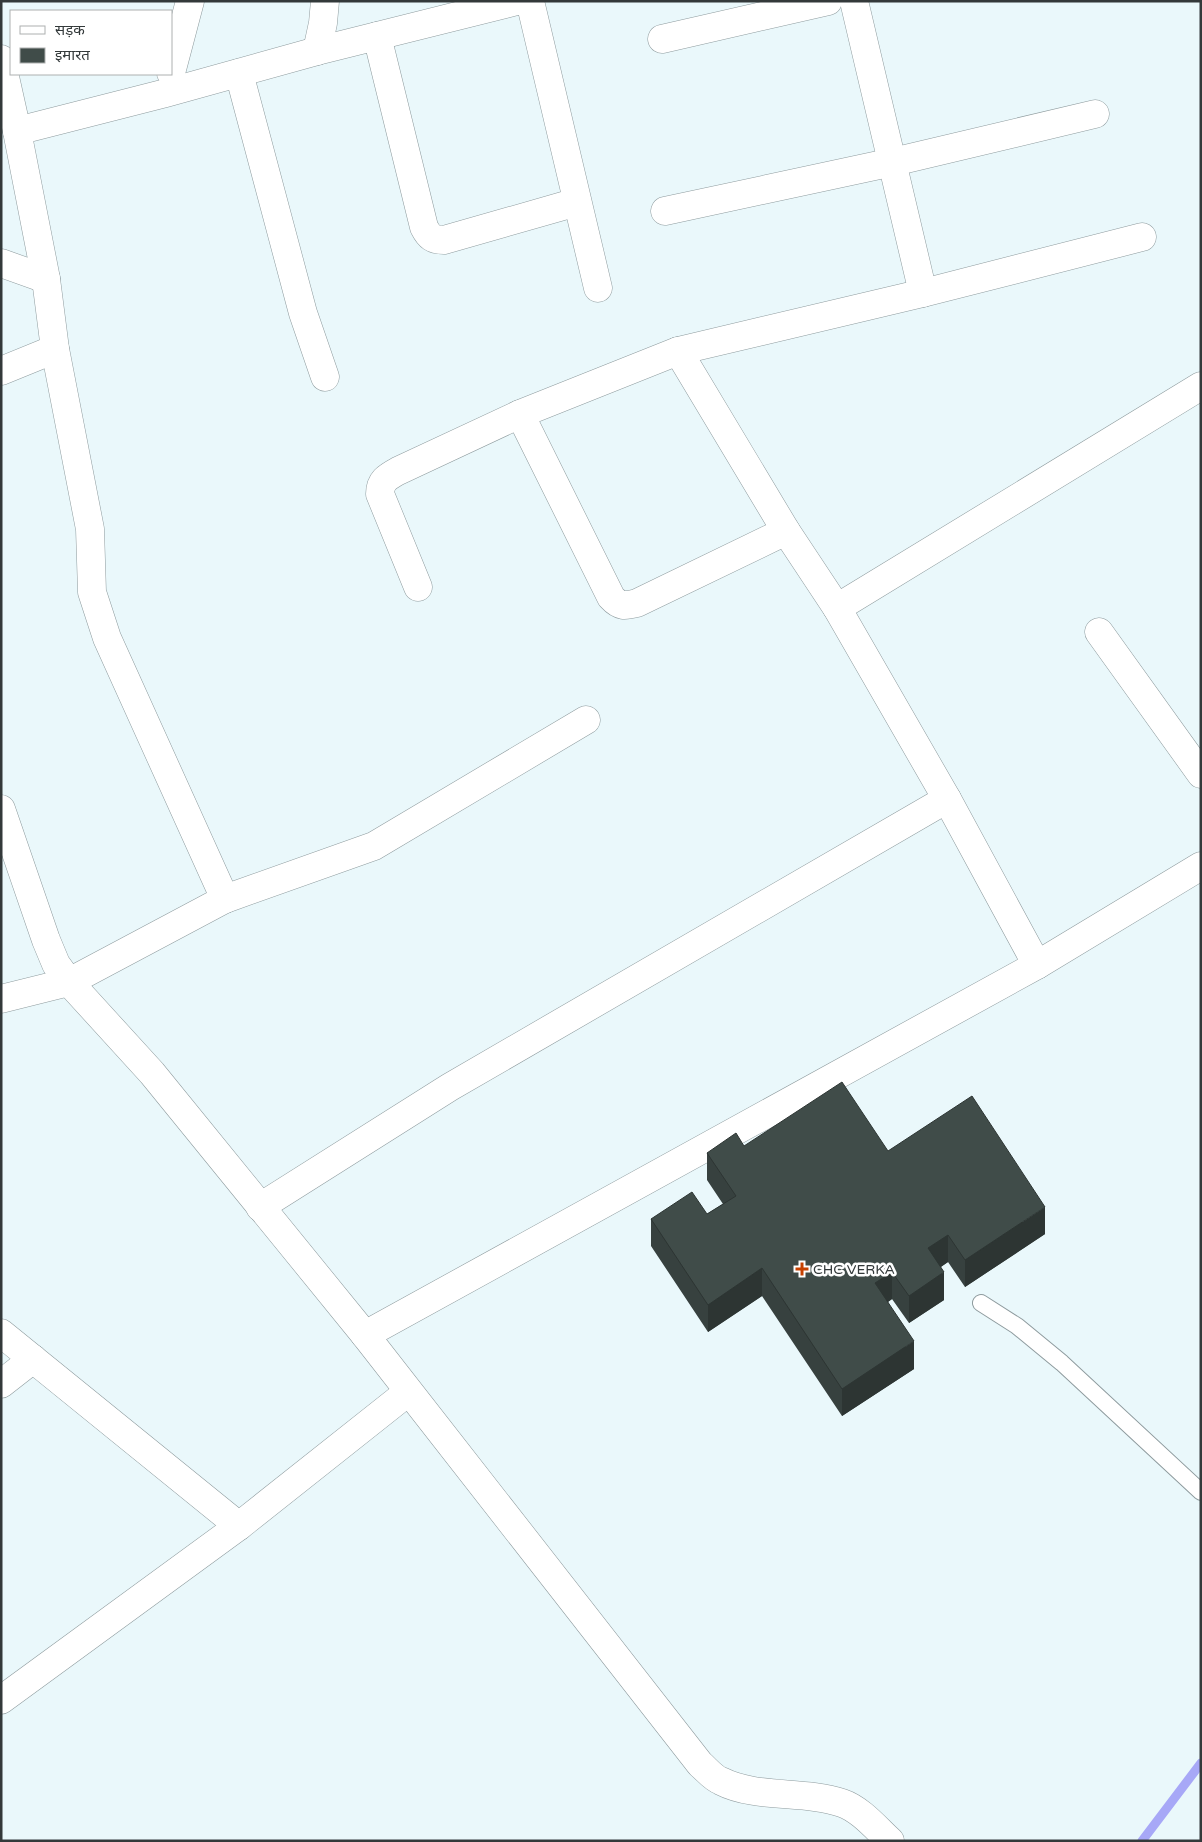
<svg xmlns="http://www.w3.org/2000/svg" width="1202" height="1842" font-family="'Varela Round','Noto Sans Devanagari',sans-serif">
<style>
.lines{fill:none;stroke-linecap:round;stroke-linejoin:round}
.stream{stroke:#a7a8f7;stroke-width:9}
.lane-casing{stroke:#8e9b9e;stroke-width:18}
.street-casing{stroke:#8e9b9e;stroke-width:29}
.lane{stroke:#fff;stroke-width:16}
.street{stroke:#fff;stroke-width:28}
.wall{fill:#37413f}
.shaded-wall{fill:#2d3533}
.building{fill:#404c49;stroke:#2d3533}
.poi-dot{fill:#c74101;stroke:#fff;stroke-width:2}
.labels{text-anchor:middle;stroke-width:5;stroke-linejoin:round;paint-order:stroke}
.poi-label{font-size:14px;fill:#33393a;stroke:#fff;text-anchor:start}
</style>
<rect width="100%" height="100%" fill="#eaf8fb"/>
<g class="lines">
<polyline class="stream" points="1142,1841 1201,1763"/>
<g class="lane-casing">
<polyline id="lane" points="981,1303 1017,1326 1062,1363 1201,1492"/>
</g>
<g class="street-casing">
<g id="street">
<polyline points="530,1 598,288"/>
<polyline points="854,1 923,293"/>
<path d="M377,36L424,227C429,237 433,240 444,240L577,202"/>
<polyline points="662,39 828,1"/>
<polyline points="317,51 323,23 325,1"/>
<polyline points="1,59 17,131 46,279 55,349 90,529 92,592 107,638 225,899"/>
<polyline points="171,73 190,1"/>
<polyline points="239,73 303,313 325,377"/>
<polyline points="17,131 166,93 317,51 517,1"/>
<polyline points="665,211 893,162 1095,114"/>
<polyline points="1,263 46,279"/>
<polyline points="678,351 786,531 837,608 947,799 1037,965"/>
<polyline points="1,371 55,349"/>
<path d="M520,414L611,597C620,607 625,606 637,603L786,531"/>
<path d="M418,587L380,494C380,481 387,477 398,471L520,414L678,351L923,293L1142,237"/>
<polyline points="837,608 1201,386"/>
<polyline points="1099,632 1201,774"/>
<path d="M1,809L46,940L56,964L69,982L152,1073L365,1335L700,1764C707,1770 713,1778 721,1781C756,1799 804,1790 842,1803C860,1809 876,1828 890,1841"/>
<polyline points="1,999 69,982 225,899 374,846 586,720"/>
<polyline points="260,1207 450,1087 947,799"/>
<polyline points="1,1333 239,1526"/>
<polyline points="365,1335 1037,965 1201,866"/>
<polyline points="1,1384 33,1359"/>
<polyline points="1,1700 239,1526 408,1392"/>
</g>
</g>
<use href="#lane" class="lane"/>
<use href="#street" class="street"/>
</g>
<polygon class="wall" points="744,1146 888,1151 1045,1234 965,1287 948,1262 941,1267 944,1300 909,1323 892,1299 888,1302 914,1369 842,1416 762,1296 708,1332 651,1246 651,1219 707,1214 723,1204 707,1180 707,1153"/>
<g class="shaded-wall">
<polygon points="1045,1207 1045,1234 965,1287 965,1260"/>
<polygon points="948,1235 948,1262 928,1275 928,1248"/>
<polygon points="762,1268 762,1296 708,1332 708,1305"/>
<polygon points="892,1272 892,1299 875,1311 875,1283"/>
<polygon points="944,1272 944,1300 909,1323 909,1296"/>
<polygon points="914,1341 914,1369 842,1416 842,1389"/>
</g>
<polygon class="building" points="842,1082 888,1151 972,1096 1045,1207 965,1260 948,1235 928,1248 944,1272 909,1296 892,1272 875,1283 914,1341 842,1389 762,1268 708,1305 651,1219 692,1192 707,1214 736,1196 707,1153 736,1133 744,1146"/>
<path class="poi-dot" d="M799.5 1261.5h5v5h5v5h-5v5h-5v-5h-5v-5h5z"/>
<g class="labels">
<g class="poi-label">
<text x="813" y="1274">CHC VERKA</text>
</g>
</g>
<rect width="1202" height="1842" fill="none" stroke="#33393a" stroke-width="5"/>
<rect x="10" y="10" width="162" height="65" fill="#ffffff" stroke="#adb0b0"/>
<rect x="20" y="26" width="25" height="8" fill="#ffffff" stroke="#adb0b0"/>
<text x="55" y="35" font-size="15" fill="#33393a">सड़क</text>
<rect x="20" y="48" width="25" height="15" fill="#404c49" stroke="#adb0b0"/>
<text x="55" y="60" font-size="15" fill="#33393a">इमारत</text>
</svg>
